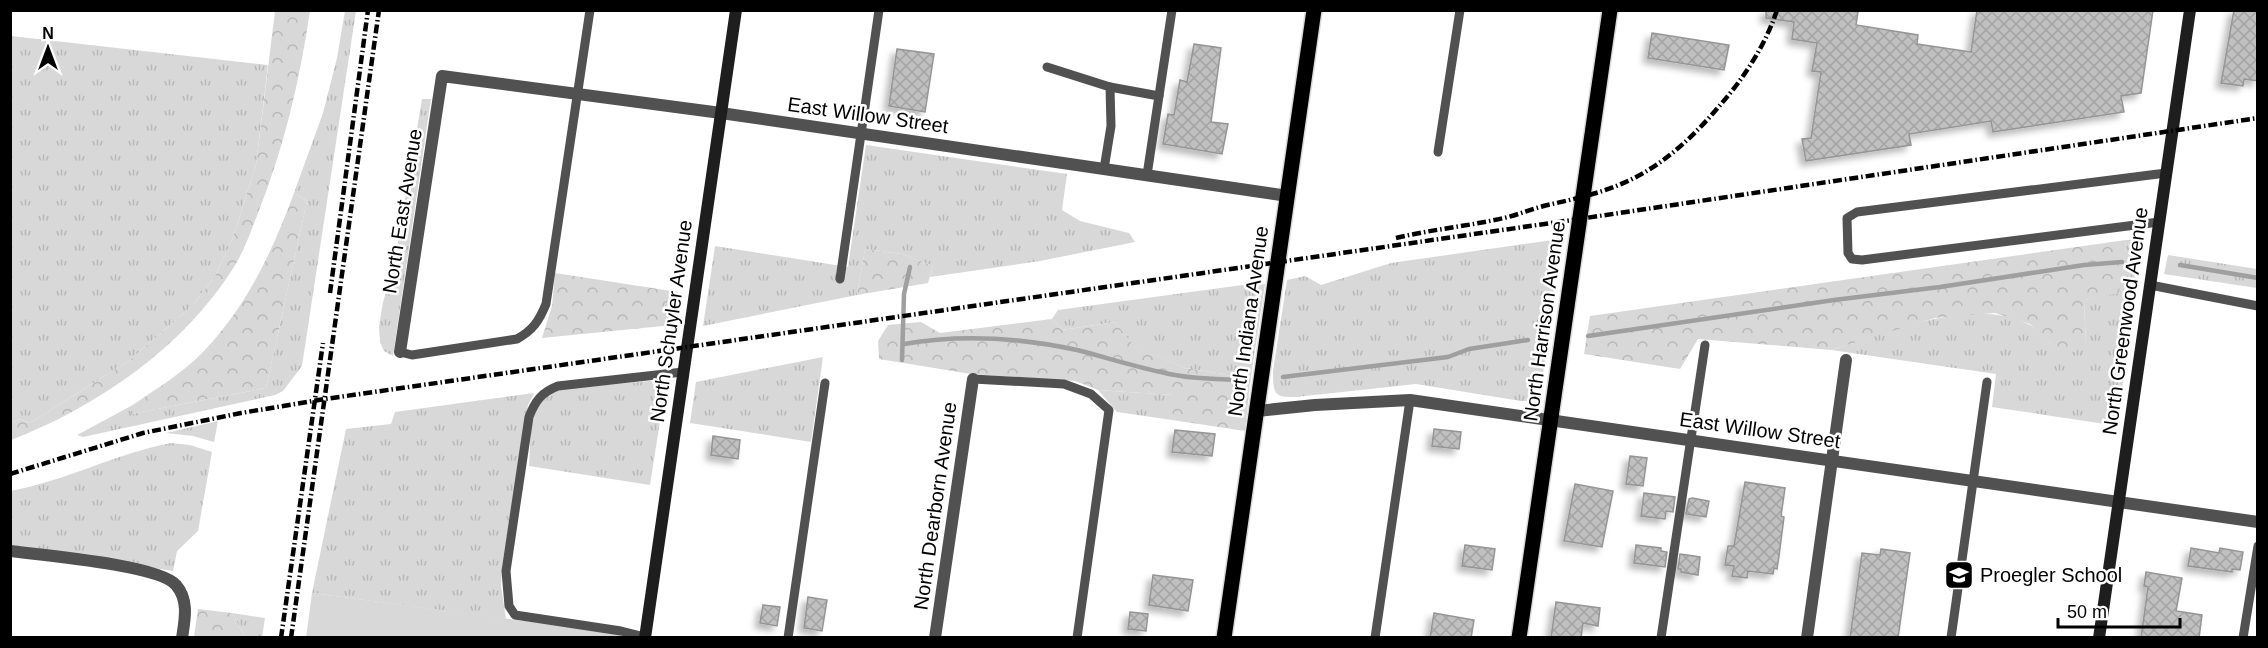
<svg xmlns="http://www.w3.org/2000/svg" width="2268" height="648" font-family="Helvetica,sans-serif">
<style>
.grass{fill:url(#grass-tufts)}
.forest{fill:url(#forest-crowns)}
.green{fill:#d8d8d8}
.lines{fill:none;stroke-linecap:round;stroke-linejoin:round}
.stream{stroke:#9f9f9f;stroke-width:4.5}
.building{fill:url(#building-cross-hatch);stroke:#959595;stroke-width:1.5;filter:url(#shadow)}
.primary-casing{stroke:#dbdbdb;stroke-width:18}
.lane{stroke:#515151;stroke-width:9}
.street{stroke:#515151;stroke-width:12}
.secondary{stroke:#1e1e1e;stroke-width:12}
.primary{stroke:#000;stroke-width:15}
.rail{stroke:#000;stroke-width:4.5;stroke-dasharray:9 3 1.5 3;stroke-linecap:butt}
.labels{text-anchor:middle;stroke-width:5;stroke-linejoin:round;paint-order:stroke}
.street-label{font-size:20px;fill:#000;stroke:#fff}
.poi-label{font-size:20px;fill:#000;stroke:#fff;text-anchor:start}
</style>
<defs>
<pattern id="grass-tufts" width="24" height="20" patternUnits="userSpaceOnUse" patternTransform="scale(1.5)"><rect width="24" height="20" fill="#d8d8d8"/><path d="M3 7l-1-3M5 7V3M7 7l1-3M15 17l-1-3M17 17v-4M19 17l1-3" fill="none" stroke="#b8b8b8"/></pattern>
<pattern id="forest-crowns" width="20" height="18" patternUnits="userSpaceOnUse" patternTransform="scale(1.5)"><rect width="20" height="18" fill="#d8d8d8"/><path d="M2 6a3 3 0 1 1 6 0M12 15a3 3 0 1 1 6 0" fill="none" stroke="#b8b8b8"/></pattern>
<pattern id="building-cross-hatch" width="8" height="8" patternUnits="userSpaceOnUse" patternTransform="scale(1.5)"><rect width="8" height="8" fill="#c0c0c0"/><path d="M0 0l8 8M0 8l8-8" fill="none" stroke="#a3a3a3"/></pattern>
<filter id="shadow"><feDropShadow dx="-5" dy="5" stdDeviation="3" flood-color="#0004"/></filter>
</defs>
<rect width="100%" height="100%" fill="#fff"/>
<g class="grass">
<polygon points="345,11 356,11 302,366 283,391 275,395 83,437 77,435 131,406 131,414 266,388 307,201 294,193 323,113 337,58"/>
<polygon points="11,36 268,65 256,165 232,240 215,276 192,306 130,360 30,423 19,419 11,423"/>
<polygon points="422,99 431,99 393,356 384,351 380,342 379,327 383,302 393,271"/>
<polygon points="866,145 1067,174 1062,210 1080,221 1129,233 1135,242 1040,261 930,277 933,266 902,254 865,249 857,295 703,326 715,246 848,267"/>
<path d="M1560,239L1541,391C1536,401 1532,401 1521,401L1416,384L1296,397C1274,398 1273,393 1273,371L1287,280L1305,276L1321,285L1391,263Z"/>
<path d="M2139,239L2118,426L1992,407L1996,374L1831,350C1889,333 1970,296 2028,324C2037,328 2045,338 2052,345H2086L2084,300L2118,292L2126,240Z"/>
<polygon points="2168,255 2257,269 2257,288 2164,274"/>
<polygon points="1250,284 1265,284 1250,383 1223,374 1185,368 1133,346 1115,322 1062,330 1052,319 1058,310"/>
<polygon points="823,357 811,442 690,423 696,382"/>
<path d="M650,381L666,383L650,485L529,466C532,433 526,402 562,389Z"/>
<polygon points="1098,390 1174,395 1172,420 1117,412"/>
<polygon points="534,393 528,405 502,566 501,586 506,619 312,593 346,429 391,424 395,412"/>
<polygon points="218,421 214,442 193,436 166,433"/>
<path d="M171,443L190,445L212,452L198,531L177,551L173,571L11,545L10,491C66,481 114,454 171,443Z"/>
<polygon points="232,613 265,618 262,637 245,637"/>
</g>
<g class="forest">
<path d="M275,11H310C300,79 284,148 258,213C251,231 244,251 234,267C184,347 97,407 11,440V423L19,419L30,423L130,360L192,306L215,276L232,240L256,165Z"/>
<path d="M294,193L307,201L266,388L131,414V406C156,389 183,373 204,351C247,306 273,250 294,193Z"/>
<polygon points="2126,240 2119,293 2084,300 2086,345 2074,352 2052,345 2030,324 1995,313 1935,318 1831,350 1698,339 1680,369 1584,354 1590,316"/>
<polygon points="865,249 902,254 933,266 928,283 857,295"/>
<polygon points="555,273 678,292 673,325 542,338 552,306"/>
<polygon points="1052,319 1062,330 1115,322 1134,346 1185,368 1223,374 1250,383 1245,431 1172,420 1173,395 1098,390 1075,381 971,374 879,359 878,341 888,325 921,322 940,333"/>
<polygon points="198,609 232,613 245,637 194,637"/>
</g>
<polygon class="green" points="312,593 623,634 623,638 306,638"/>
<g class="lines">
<g class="stream">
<polyline points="2180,265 2258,278"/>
<polyline points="1588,336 1834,300 1940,287 2084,265 2122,262"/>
<path d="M904,344C960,334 1021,338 1077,350C1105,357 1132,366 1161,372C1188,379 1215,379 1243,380"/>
<polyline points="902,360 904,294 910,267"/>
<polyline points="1283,377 1448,357 1469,349 1528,340"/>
</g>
</g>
<g class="building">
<polygon points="1766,10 1845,10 1858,12 1856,25 1918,35 1917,44 1971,52 1977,10 2153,10 2141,93 2121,96 2124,112 1993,132 1991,121 1909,134 1911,145 1806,161 1802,139 1811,138 1821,72 1812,71 1817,43 1792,39 1794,22 1766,18"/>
<polygon points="2234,10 2258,10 2258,81 2244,79 2243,86 2221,83"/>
<polygon points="1652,33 1729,45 1724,70 1648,58"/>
<polygon points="1194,44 1221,48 1211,122 1228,124 1222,154 1163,144 1168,114 1174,115 1180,80 1187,82"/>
<polygon points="897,49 934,54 925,112 889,106"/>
<polygon points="1434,429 1461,432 1459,449 1432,446"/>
<polygon points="1175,430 1215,434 1212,456 1172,452"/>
<polygon points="713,436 740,440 738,459 711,455"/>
<polygon points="1630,456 1647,458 1643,486 1626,484"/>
<polygon points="1745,482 1785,488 1781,516 1784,517 1779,556 1777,569 1774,568 1773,574 1748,571 1747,578 1732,576 1734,566 1725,565 1728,546 1734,546"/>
<polygon points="1575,484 1613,491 1602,547 1564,541"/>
<polygon points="1644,493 1675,497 1673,512 1666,511 1665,519 1641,516"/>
<polygon points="1692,498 1709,501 1706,517 1686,514 1689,499"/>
<polygon points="1465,545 1495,549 1492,570 1462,566"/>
<polygon points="1636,545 1661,548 1661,551 1667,552 1665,567 1634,563"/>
<polygon points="2191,548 2219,553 2220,548 2243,552 2240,570 2232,569 2232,572 2188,566"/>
<polygon points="1881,549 1910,553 1898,638 1850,638 1862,553 1880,555"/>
<polygon points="1680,554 1700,557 1698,575 1681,572 1681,569 1678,569"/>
<polygon points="2146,572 2182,578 2176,611 2202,615 2199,638 2141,638 2148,587 2144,586"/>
<polygon points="1153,575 1193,580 1188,611 1149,605"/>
<polygon points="808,597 827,600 822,631 804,628"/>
<polygon points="1556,602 1600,608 1598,626 1583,623 1581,638 1551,638"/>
<polygon points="763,605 780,607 777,626 760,623"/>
<polygon points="1130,612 1148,614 1146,631 1128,629"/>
<polygon points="1434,613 1474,620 1471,638 1430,638"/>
</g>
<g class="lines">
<g class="primary-casing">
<g id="primary">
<polyline points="1224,638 1314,10"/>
<polyline points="1519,638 1610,10"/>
</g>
</g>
<g class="lane">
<polyline points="1047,67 1110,87 1111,126 1104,169"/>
<polyline points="1110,87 1159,96"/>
<polyline points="1438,152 1460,10"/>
<polyline points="1147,175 1172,10"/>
<polyline points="2159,222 1862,260 1852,259 1848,253 1847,218 1857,212 2166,173"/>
<polyline points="840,279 879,10"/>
<polyline points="2150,285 2258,306"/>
<path d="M400,352L412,355L517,339C533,330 539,321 546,304L590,10"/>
<polyline points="973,379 1064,384 1091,394 1109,410 1077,638"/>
<path d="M645,637L621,631L515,615L509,606L506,571L529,417C535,401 542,392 558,386L683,372"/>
<polyline points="788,638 825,383"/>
<polyline points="1375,638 1410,400"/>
<polyline points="1661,638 1705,345"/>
<polyline points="1951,638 1987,382"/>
<polyline points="2243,638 2258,546"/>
</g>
<g class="street">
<polyline points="400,352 442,76 721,113 1288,196"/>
<polyline points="1257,411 1315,405 1410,400 2258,522"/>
<path d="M10,551C41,555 160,565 176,585C189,600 185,619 182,638"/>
<polyline points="935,638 973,379"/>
<polyline points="1807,638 1846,360"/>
</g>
<g class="secondary">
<polyline points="645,638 736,10"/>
<polyline points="2099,638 2190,10"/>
</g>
<use href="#primary" class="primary"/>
<g class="rail">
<path d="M1396,238C1433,229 1471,226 1508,217C1523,213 1537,207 1552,204C1579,198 1605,192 1630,180C1666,163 1696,134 1721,104C1744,78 1766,44 1777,10"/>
<polyline points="330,293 368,10"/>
<polyline points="10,474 143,433 241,413 325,399 1579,219 2258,118"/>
<polyline points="281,638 323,343"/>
<polyline points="291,638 379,10"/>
</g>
</g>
<defs>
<g id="school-square" transform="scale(1.5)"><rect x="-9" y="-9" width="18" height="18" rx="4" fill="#000" stroke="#fff"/><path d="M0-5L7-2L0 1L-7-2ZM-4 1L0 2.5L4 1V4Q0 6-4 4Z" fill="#fff"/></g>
</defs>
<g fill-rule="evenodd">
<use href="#school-square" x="1959" y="575"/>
</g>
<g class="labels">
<g class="street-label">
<text transform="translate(868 115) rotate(8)" y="7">East Willow Street</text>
<text transform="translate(402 211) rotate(-81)" y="7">North East Avenue</text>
<text transform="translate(671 321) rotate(-82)" y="7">North Schuyler Avenue</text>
<text transform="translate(1248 321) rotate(-82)" y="7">North Indiana Avenue</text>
<text transform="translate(1544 321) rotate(-82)" y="7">North Harrison Avenue</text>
<text transform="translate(2125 321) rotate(-82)" y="7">North Greenwood Avenue</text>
<text transform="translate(1760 430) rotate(8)" y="7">East Willow Street</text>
<text transform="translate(935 506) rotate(-82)" y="7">North Dearborn Avenue</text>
</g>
<g class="poi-label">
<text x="1980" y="582">Proegler School</text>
</g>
</g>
<rect width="2268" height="648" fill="none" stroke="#000000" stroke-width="24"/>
<g transform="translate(48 48)" stroke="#ffffff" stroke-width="4.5" paint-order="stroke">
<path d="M0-4.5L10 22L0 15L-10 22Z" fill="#000000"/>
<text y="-9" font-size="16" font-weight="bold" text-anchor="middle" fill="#000000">N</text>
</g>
<path d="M2058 618v9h122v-9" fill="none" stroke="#000000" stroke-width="3"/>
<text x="2067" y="618" font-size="18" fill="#000000" stroke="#ffffff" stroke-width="4.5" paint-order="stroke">50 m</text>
</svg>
